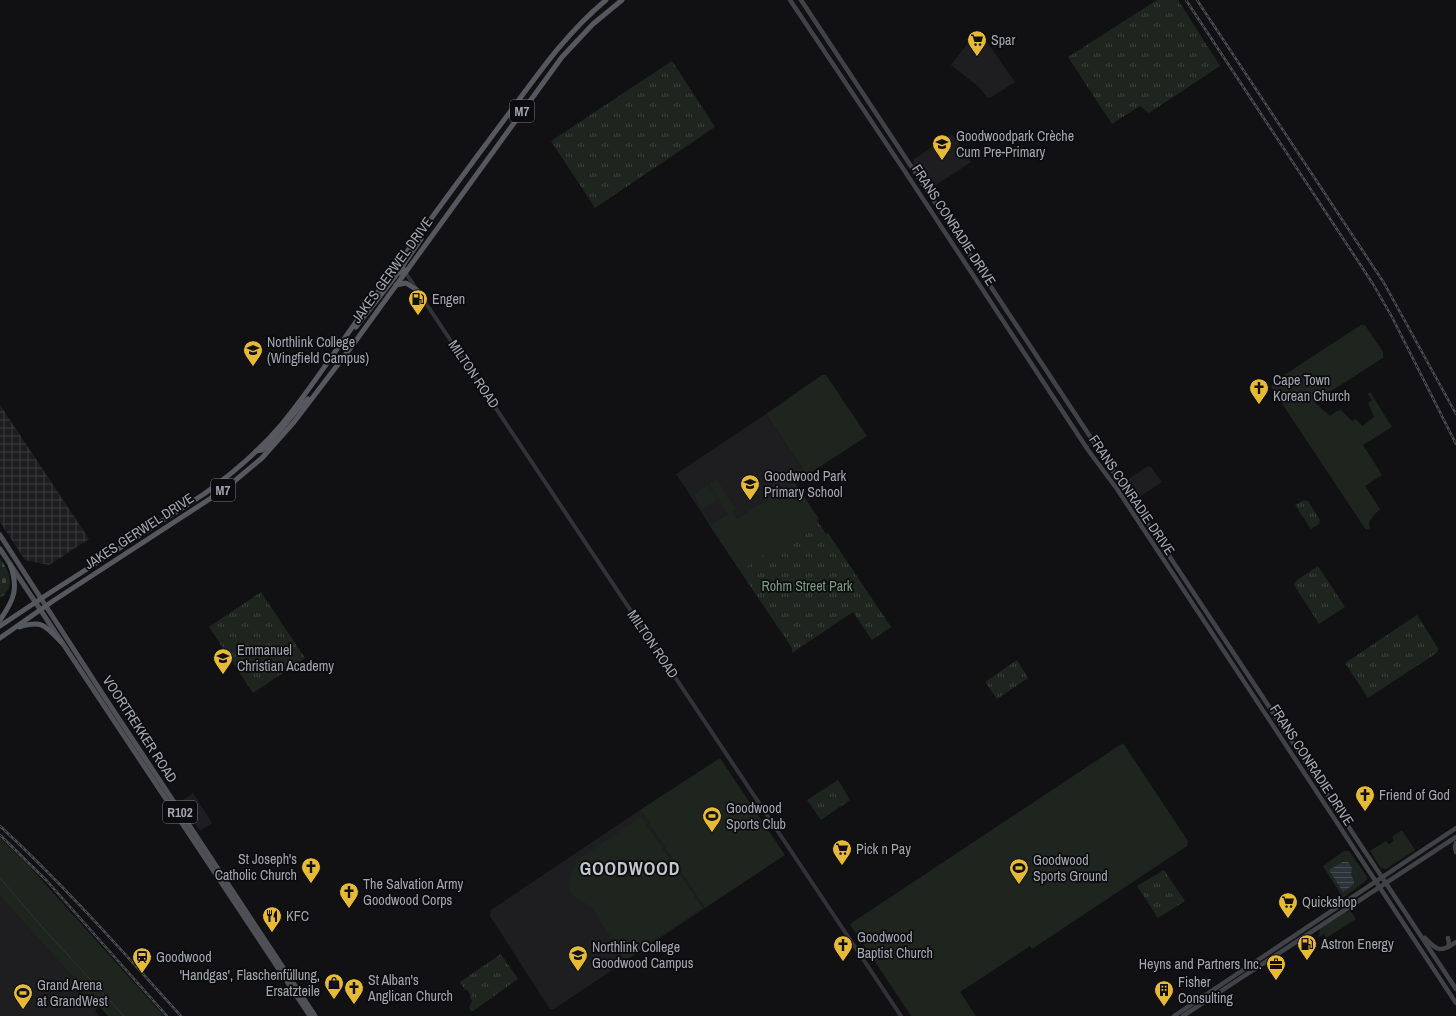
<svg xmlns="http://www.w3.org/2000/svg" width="1456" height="1016" font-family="'Archivo Narrow',sans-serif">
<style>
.built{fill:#1e1d20}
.industrial{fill:url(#industrial-grid)}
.grass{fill:#1e251f}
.cemetery{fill:url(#cemetery-stones)}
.park{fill:url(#park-tufts)}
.water{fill:url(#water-rules)}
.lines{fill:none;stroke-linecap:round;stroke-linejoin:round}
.stream{stroke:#2c333a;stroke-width:1}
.tertiary{stroke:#323337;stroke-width:4}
.secondary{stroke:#414247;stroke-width:4.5}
.primary{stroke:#4f5056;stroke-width:5}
.trunk{stroke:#57585f;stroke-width:5}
.rail-casing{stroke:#4c4d52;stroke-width:2.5}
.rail{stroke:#0c0c0e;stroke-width:1;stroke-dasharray:3;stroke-linecap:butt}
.labels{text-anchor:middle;stroke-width:3.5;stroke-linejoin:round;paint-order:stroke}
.shield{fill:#0c0c0e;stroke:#767881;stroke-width:1}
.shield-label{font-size:13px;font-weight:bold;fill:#a3a7b2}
.poi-label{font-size:14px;fill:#a3a7b2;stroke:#0c0c0e;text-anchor:start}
.street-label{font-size:14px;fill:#a3a7b2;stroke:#0c0c0e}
.park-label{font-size:14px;fill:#7b9d80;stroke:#0c0c0e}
.district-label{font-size:18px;font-weight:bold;letter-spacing:1px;fill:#c4c6cf;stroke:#0c0c0e}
</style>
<defs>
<pattern id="industrial-grid" width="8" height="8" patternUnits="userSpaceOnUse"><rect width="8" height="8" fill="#1e1d20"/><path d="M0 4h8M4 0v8" fill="none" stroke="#3c3b3e"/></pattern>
<pattern id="cemetery-stones" width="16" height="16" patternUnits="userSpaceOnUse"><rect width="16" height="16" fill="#1e251f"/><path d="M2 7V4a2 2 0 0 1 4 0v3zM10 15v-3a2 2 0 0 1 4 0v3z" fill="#3c423d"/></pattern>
<pattern id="park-tufts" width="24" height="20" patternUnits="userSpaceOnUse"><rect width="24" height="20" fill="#1e251f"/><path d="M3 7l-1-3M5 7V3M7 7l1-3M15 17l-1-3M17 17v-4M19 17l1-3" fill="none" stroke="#3c423d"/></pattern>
<pattern id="water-rules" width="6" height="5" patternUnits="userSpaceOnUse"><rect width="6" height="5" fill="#2c333a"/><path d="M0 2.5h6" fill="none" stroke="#474e54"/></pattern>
</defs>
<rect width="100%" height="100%" fill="#111113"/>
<g class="built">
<polygon points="977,31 982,35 1015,82 990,98 987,97 979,87 951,65"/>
<polygon points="952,134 971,162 930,189 913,164 914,159"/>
<polygon points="766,414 807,475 795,483 819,519 740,571 676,474"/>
<polygon points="1148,466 1152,468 1162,482 1136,499 1124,482"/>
<polygon points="193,793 212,823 200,831 180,802"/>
<polygon points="640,810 705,908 554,1009 550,1009 490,916 491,910"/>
<polygon points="0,896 99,1006 95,1011 99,1016 0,1016"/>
</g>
<polygon class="industrial" points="0,405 89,539 49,565 25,560 0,522"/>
<g class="grass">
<polygon points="1361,325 1365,325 1383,352 1383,358 1314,402 1330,416 1337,411 1341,410 1352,421 1356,419 1362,426 1374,417 1368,403 1372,400 1368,394 1370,392 1392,427 1363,445 1382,475 1365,486 1380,509 1374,515 1369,522 1370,528 1366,530 1271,387 1275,381"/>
<polygon points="822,375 826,375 867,436 807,475 766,414"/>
<polygon points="717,480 736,509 732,511 737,519 783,489 788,486 789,487 795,483 819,519 740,571 710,526 728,514 709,484"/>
<polygon points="708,485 718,499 703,509 693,495"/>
<polygon points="1123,743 1188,841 1187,846 1032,949 1030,946 960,992 976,1016 911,1016 850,924"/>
<polygon points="720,758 785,855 705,908 640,810"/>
<path d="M641,817L702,908L625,960L593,909C588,904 582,902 576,898C562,889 572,868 580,858Z"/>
<polygon points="1402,830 1415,850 1386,869 1381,868 1370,851 1386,841 1389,844 1394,841 1392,837"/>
<polygon points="0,838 29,866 164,1016 108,1016 0,896"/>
<polygon points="1344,851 1349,851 1367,877 1367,880 1343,898 1323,866"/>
<polygon points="1350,910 1356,919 1326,938 1324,934 1319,937 1320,928"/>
</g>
<path class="cemetery" d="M0,558C9,572 17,587 0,598Z"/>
<g class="park">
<polygon points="1157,0 1178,0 1220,66 1149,113 1140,106 1112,124 1068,57"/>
<polygon points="672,61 715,127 595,208 551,141"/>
<polygon points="1304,500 1308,501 1320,520 1319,524 1311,529 1295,505"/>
<polygon points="817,520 826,534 828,533 891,627 872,640 853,612 792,653 792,648 740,571"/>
<polygon points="1318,566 1345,607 1319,624 1294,585 1297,580"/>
<polygon points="261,592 305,658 253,693 209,627"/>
<polygon points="1417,615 1438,648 1438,652 1368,698 1345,663"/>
<polygon points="1017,660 1028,678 997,699 985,682"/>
<polygon points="838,780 850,800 821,820 807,800"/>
<polygon points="1164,870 1185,901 1158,918 1137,886"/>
<polygon points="501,954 518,979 473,1011 471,1011 469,1008 472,1001 470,998 471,995 467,990 465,990 460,982"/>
</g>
<polygon class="water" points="1343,862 1348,862 1352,868 1351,875 1354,880 1354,884 1343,892 1329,870"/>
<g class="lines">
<polyline class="stream" points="0,878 42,927 124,1016"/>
<polyline class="tertiary" points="405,272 901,1016"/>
<g class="secondary">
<polyline points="790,0 904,170 1088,450 1117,489 1456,1003"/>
<polyline points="801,0 1456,989"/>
<polyline points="1456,843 1455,847 1456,852"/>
<path d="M1425,938C1438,951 1440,953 1456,942"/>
<polyline points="1448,947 1449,944 1448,938"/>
<polyline points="1174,1016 1456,828"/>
<polyline points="1183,1016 1456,837"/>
</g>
<g class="primary">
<polyline points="0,535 102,693 315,1016"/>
<polyline points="0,549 310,1016"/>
</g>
<g class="trunk">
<polyline points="405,272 403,268 403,265 421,239"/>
<polyline points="396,285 406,283 417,290"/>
<polyline points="356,327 397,274 401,272 405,272"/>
<polyline points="256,451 262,450 267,446 302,404 308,399"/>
<path d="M0,620C14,600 19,588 10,564"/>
<path d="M0,626L48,594L204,494C232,474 259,451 281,425C311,389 336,349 364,311C410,247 457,183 504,120C536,77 565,34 606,0"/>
<path d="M19,627C42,620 45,625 61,642"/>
<polyline points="0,638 53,601 225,489 262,458 294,422 352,346 562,57 593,24 622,0"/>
</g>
<g class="rail-casing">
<g id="rail">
<polyline points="1186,0 1373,284 1392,317 1456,444"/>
<polyline points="1197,0 1384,283 1456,414"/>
<path d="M0,826C64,885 122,951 181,1016"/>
<polyline points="0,835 47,881 167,1016"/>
</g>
</g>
<use href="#rail" class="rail"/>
</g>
<defs>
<g id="supermarket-pin" transform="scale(1)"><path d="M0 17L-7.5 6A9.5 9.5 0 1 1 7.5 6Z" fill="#e6b936" stroke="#0c0c0e"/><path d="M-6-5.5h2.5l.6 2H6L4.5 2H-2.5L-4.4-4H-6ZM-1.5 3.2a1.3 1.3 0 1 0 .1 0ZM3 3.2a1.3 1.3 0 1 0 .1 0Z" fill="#111"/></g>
<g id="school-pin" transform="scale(1)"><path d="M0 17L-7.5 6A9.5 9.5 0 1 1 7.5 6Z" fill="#e6b936" stroke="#0c0c0e"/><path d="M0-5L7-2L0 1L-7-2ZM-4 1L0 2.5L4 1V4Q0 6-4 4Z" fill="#111"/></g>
<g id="fuel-pin" transform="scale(1)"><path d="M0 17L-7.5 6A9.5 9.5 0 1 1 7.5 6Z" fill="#e6b936" stroke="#0c0c0e"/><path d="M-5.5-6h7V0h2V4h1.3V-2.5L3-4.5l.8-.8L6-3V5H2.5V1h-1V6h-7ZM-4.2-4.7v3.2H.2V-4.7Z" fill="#111"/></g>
<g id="university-pin" transform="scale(1)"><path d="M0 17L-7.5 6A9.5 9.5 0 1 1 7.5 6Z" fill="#e6b936" stroke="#0c0c0e"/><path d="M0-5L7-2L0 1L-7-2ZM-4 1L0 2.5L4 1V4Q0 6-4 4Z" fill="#111"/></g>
<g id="church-pin" transform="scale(1)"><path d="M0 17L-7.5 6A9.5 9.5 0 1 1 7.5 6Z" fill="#e6b936" stroke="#0c0c0e"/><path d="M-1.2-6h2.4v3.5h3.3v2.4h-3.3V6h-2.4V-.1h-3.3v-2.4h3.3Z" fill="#111"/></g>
<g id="stadium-pin" transform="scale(1)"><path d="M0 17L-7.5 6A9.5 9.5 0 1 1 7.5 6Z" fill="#e6b936" stroke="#0c0c0e"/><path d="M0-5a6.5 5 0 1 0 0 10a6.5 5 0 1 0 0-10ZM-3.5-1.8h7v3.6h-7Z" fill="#111"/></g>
<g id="restaurant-pin" transform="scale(1)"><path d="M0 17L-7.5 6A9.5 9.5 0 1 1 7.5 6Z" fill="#e6b936" stroke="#0c0c0e"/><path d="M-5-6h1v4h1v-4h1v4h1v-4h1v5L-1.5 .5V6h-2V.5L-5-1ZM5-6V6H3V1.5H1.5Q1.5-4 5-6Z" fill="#111"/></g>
<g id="station-pin" transform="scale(1)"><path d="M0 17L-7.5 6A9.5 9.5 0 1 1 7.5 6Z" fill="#e6b936" stroke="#0c0c0e"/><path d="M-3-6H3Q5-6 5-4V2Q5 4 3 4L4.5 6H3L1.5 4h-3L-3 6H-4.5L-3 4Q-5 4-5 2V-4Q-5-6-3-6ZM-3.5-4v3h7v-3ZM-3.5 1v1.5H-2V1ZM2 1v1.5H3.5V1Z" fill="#111"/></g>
<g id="office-pin" transform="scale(1)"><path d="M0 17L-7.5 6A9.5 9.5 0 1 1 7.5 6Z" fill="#e6b936" stroke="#0c0c0e"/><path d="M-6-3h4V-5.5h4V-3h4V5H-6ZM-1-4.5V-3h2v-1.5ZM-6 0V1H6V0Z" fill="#111"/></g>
<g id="shop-pin" transform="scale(1)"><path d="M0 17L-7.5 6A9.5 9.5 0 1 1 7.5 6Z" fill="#e6b936" stroke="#0c0c0e"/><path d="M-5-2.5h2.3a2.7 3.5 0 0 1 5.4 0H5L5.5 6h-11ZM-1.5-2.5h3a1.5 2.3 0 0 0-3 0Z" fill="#111"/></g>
<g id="building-pin" transform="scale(1)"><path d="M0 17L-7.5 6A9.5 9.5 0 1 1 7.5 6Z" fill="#e6b936" stroke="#0c0c0e"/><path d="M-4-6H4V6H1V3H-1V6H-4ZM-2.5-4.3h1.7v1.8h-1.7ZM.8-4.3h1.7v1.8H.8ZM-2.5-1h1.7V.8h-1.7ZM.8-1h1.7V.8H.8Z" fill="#111"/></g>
</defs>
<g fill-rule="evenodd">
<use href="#supermarket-pin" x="977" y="40"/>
<use href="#school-pin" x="942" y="144"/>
<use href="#fuel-pin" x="418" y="299"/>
<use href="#university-pin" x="253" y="350"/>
<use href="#church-pin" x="1259" y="388"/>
<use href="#school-pin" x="750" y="484"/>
<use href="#school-pin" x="223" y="658"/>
<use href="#church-pin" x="1365" y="795"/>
<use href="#stadium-pin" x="712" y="816"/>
<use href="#supermarket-pin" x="842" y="849"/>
<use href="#church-pin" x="311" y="867"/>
<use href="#stadium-pin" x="1019" y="868"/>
<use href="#church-pin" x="349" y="892"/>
<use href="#supermarket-pin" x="1288" y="902"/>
<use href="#restaurant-pin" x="272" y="916"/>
<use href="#fuel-pin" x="1307" y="944"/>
<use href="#church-pin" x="843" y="945"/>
<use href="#university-pin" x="578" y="955"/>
<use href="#station-pin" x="142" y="957"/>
<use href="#office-pin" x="1276" y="964"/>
<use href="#shop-pin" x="334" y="983"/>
<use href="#church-pin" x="354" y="988"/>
<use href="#building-pin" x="1164" y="990"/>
<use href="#stadium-pin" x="23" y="993"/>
</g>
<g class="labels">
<g class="shield">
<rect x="510" y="100" width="24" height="22" rx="3"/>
<rect x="211" y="479" width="24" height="22" rx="3"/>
<rect x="163" y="801" width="34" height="22" rx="3"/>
</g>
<g class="shield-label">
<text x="522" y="116">M7</text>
<text x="223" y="495">M7</text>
<text x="180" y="817">R102</text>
</g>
<g class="poi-label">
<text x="991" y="45">Spar</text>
<text x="956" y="141">Goodwoodpark Crèche<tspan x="956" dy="16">Cum Pre-Primary</tspan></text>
<text x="432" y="304">Engen</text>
<text x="267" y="347">Northlink College<tspan x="267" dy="16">(Wingfield Campus)</tspan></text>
<text x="1273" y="385">Cape Town<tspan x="1273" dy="16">Korean Church</tspan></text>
<text x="764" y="481">Goodwood Park<tspan x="764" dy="16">Primary School</tspan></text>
<text x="237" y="655">Emmanuel<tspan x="237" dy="16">Christian Academy</tspan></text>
<text x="1379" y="800">Friend of God</text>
<text x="726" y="813">Goodwood<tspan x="726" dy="16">Sports Club</tspan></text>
<text x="856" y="854">Pick n Pay</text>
<text x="297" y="864" text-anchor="end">St Joseph's<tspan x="297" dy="16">Catholic Church</tspan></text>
<text x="1033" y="865">Goodwood<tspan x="1033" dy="16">Sports Ground</tspan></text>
<text x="363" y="889">The Salvation Army<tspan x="363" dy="16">Goodwood Corps</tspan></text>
<text x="1302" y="907">Quickshop</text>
<text x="286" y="921">KFC</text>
<text x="857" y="942">Goodwood<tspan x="857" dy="16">Baptist Church</tspan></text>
<text x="1321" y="949">Astron Energy</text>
<text x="592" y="952">Northlink College<tspan x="592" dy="16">Goodwood Campus</tspan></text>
<text x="156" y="962">Goodwood</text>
<text x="1262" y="969" text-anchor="end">Heyns and Partners Inc.</text>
<text x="320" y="980" text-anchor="end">'Handgas', Flaschenfüllung,<tspan x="320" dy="16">Ersatzteile</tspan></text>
<text x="368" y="985">St Alban's<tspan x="368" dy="16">Anglican Church</tspan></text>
<text x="1178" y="987">Fisher<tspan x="1178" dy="16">Consulting</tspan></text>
<text x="37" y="990">Grand Arena<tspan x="37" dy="16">at GrandWest</tspan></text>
</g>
<g class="street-label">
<text transform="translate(954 225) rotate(57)" y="5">FRANS CONRADIE DRIVE</text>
<text transform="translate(392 270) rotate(-54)" y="5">JAKES GERWEL DRIVE</text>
<text transform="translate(474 374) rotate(56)" y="5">MILTON ROAD</text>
<text transform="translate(1132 495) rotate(56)" y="5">FRANS CONRADIE DRIVE</text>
<text transform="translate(139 531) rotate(-33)" y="5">JAKES GERWEL DRIVE</text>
<text transform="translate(653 644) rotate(56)" y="5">MILTON ROAD</text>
<text transform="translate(140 729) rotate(57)" y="5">VOORTREKKER ROAD</text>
<text transform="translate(1312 765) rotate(57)" y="5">FRANS CONRADIE DRIVE</text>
</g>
<g class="park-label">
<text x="807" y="591">Rohm Street Park</text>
</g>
<g class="district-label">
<text x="630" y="875">GOODWOOD</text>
</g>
</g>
</svg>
